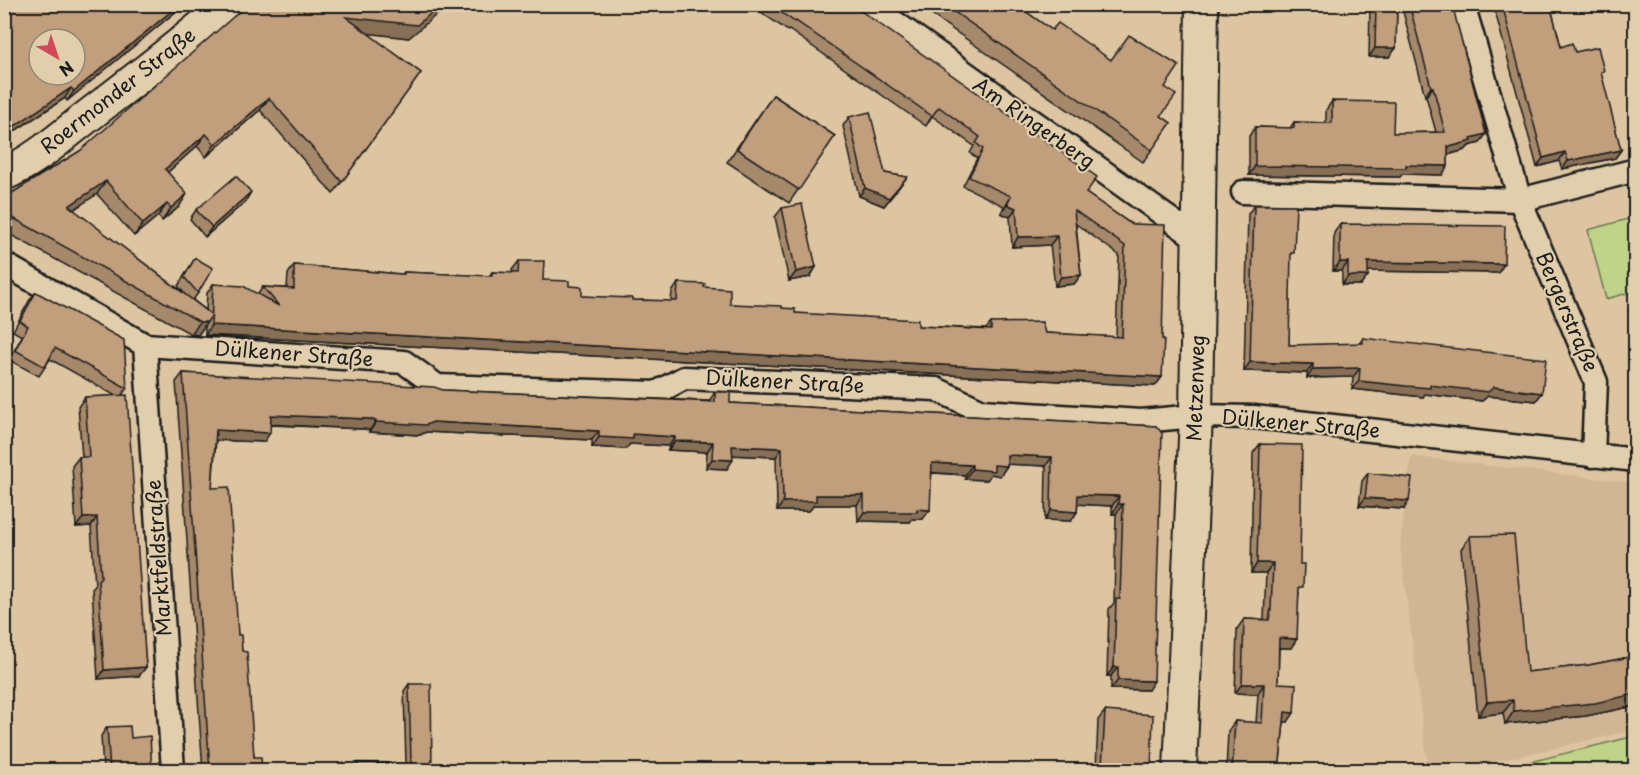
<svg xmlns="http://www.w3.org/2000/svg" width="1640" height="775" font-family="'Playpen Sans',sans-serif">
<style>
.built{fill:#d1b695}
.green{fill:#bfd389;stroke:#6e7852;stroke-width:1.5}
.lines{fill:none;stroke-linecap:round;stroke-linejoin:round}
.street-casing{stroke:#1c1c1c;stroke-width:27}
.secondary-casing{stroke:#1c1c1c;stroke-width:36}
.street{stroke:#e1ceac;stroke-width:22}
.secondary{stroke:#e1ceac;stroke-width:32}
.wall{fill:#a6886b;stroke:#1c1c1c;stroke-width:1.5}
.shaded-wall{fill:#876f57;stroke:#1c1c1c;stroke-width:1.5}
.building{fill:#c19e7c;stroke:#1c1c1c;stroke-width:1.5;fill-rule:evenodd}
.labels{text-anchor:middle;stroke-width:4.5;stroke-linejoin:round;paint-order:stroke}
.street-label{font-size:20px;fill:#1c1c1c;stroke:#e1ceac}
</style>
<rect width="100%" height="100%" fill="#dec5a2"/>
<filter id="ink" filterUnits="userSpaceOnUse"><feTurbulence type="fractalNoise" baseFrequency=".0167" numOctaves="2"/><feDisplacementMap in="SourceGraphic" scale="12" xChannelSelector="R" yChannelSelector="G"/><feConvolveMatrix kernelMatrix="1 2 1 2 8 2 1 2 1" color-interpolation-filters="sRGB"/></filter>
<g filter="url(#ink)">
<polygon class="built" points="1411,456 1635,483 1635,730 1457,770 1428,770 1400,545"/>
<g class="green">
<polygon points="1635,217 1635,291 1606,299 1588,230"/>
<polygon points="1635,736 1635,770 1498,770"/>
</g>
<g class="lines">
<g class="street-casing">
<g id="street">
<polyline points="869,4 1199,240"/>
<polyline points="1463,4 1520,200 1596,382 1593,456"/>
<polyline points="1243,192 1520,200 1636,170"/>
<polyline points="4,264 145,345 404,362 437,386 656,393 684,378 936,389 982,411 1141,421 1196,416 1254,417 1636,460"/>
<polyline points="145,345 173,770"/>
</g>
</g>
<g class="secondary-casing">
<g id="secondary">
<path d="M4,174C35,161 62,136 88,116C135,80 182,43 229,4"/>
<polyline points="1180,770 1196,416 1202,4"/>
</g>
</g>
<use href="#street" class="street"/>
<use href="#secondary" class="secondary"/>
</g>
<g class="wall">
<polygon points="4,4 185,4 67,101 65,98 4,138"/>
<polygon points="749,4 851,4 1086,193 1131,224 1162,339 1162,377 1155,386 205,335 205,325 198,335 191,334 4,231 4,198 80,151 284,6 409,38 367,33 421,73 333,194 260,110 206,157 197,146 168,172 179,207 162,221 158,216 134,236 97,194 73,210 184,293 178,286 195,258 198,293 193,300 206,310 207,293 213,284 258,294 263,287 287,288 288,274 294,265 402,274 404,272 489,276 492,272 512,273 512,270 519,261 543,280 569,286 582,296 632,300 671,301 672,292 678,283 704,287 730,304 782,308 795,313 918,326 986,329 991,323 1045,333 1116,337 1119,255 1076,224 1081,275 1074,284 1055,286 1050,245 1012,247 1010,217 1001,213 1004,206 963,186 977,158 970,153 974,146 932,116 926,126 789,30 788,31"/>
<polygon points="916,4 1015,4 1052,30 1165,87 1161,116 1171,123 1143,162"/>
<polygon points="1370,4 1397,4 1396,48 1389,57 1369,57"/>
<polygon points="1401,4 1452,4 1480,143 1469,146 1465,150 1448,155 1448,166 1442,175 1402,174 1400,177 1249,175 1249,136 1255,127 1290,128 1294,122 1326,123 1326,110 1332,101 1393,133 1436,132 1426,96 1425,96"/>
<polygon points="1493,4 1550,4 1561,47 1575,52 1601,75 1621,150 1615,158 1562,169 1559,161 1537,167"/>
<polygon points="773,95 835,136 789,203 727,162"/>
<polygon points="849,117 885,173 907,177 884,206 859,196 843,126"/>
<polygon points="245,202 205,237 190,219 196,210"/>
<polygon points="1254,205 1290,259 1289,345 1359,344 1363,338 1542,393 1536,401 1488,396 1482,401 1425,394 1423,397 1352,389 1353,377 1307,378 1307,373 1244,371 1248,214"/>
<polygon points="782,208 816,267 810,277 789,281 775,217"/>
<polygon points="1340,224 1504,264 1498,273 1368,271 1361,285 1342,285 1342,271 1333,271 1334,233"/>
<polygon points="36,292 127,388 122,395 146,667 139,676 98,679 92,589 95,586 91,526 76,527 72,466 79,457 82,457 78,407 85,397 116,396 50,359 39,376 9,360 22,336 13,331 29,301"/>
<polygon points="183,373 443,390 709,401 715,392 730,403 1156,426 1148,690 1111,689 1111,676 1107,676 1109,609 1114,603 1116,514 1112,514 1112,506 1078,504 1077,512 1071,521 1045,520 1046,466 1007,464 1007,466 1000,476 991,474 987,480 965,479 965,475 932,473 923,519 912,519 910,522 858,521 857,505 814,505 809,511 777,511 776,457 733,455 727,469 706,468 707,452 668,450 669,446 630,444 626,449 592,447 592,440 426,432 420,435 369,432 370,430 363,429 271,425 264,442 216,440 212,488 238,635 242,651 254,757 262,771 203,771 176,382"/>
<polygon points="1260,444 1299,593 1291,648 1279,648 1278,683 1288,722 1284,722 1279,771 1226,771 1228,731 1235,721 1256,723 1258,694 1235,693 1237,629 1244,619 1264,620 1264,618 1266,573 1251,573 1253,453"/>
<polygon points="1368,473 1404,509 1359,506 1362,481"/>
<polygon points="1470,536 1527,672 1589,665 1635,656 1635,706 1586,716 1505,724 1503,713 1478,716 1461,549"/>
<polygon points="409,684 432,771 353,771 358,763 406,764 404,691"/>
<polygon points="1105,711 1151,771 1096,771 1098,720"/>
<polygon points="107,727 131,738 152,771 103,771 101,736"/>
</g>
<g class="shaded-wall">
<polygon points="180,4 185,4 67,101 74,91"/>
<polygon points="442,4 449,4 409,38 337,30 346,17"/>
<polygon points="1375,48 1396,48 1389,57 1369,57"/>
<polygon points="1431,87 1433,87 1426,96 1425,96"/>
<polygon points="71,88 65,98 4,138 4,133"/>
<polygon points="269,98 260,110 206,157 215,144"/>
<polygon points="206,134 197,146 157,182 165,169"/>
<polygon points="1486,134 1480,143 1469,146 1465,150 1443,156 1449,147 1471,138"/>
<polygon points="1621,150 1615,158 1562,169 1568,161"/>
<polygon points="1565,152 1559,161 1537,167 1543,158"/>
<polygon points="1406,165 1448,166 1442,175 1402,174 1400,177 1249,175 1255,166"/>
<polygon points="907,177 884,206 859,196 865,188"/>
<polygon points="106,181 97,194 60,219 69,206"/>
<polygon points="251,192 245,202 205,237 212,227"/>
<polygon points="187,194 179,207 162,221 171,208"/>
<polygon points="167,204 158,216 134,236 143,224"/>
<polygon points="1007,204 1016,208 1010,217 1001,213"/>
<polygon points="1057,236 1050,245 1012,247 1018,237"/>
<polygon points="1340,262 1348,262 1342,271 1333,271"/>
<polygon points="1368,262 1504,264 1498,273 1361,271"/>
<polygon points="816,267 810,277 789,281 796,272"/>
<polygon points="1081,275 1074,284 1055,286 1061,277"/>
<polygon points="1348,276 1368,276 1361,285 1342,285"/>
<polygon points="200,322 207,322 198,335 191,334"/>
<polygon points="211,325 1162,377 1155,386 205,335"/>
<polygon points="1250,362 1313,364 1307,373 1244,371"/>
<polygon points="1360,368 1353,377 1307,378 1313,369"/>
<polygon points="1359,381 1430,385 1494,387 1542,393 1536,401 1488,396 1482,401 1425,394 1423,397 1352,389"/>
<polygon points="271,415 369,419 376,421 370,430 363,429 265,424"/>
<polygon points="376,422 433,422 599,431 592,440 426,432 420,435 369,432"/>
<polygon points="216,430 270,433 264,442 210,440"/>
<polygon points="633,434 675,437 669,446 630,444 626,449 592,447 599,437"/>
<polygon points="675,441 713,442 707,452 668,450"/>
<polygon points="732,446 782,448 776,457 726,455"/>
<polygon points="1007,455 1052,457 1046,466 1001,464"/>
<polygon points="712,459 733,460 727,469 706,468"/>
<polygon points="932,463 972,465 965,475 926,472"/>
<polygon points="994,465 1007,466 1000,476 991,474 987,480 965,479 972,469"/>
<polygon points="816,495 864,495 857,505 814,505 809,511 777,511 783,502"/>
<polygon points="1078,495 1119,496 1112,506 1072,504"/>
<polygon points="1365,498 1409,501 1404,509 1359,506"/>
<polygon points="1118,504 1123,504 1116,514 1112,514"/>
<polygon points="917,509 930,510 923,519 912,519 910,522 858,521 864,512"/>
<polygon points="1051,510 1077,512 1071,521 1045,520"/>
<polygon points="97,517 91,526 76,527 83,518"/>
<polygon points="1257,563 1273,563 1266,573 1251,573"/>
<polygon points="1279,638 1297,639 1291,648 1272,648"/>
<polygon points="146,667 139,676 98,679 104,670"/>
<polygon points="1114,667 1118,667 1111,676 1107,676"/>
<polygon points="1118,680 1154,681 1148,690 1111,689"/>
<polygon points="1242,684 1264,684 1258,694 1235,693"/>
<polygon points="1635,694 1635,706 1586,716 1505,724 1514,711"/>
<polygon points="1513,700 1503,713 1478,716 1487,702"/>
<polygon points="1285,712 1294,713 1288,722 1278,722"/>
<polygon points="1102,768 1112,768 1110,771 1100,771"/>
</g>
<g class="building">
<path d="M4,4H180L74,91L71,88L4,133ZM39,39H75V75H39Z"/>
<polygon points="248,4 282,4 284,6 287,4 442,4 417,25 346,17 421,73 342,182 269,98 215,144 206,134 165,169 187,194 171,208 167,204 143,224 106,181 69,206 212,315 207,322 200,322 4,213 4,198 80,151"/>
<polygon points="769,4 851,4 1097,177 1086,193 1131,224 1165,225 1162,339 1164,339 1162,377 211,325 213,284 243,286 279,306 263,287 294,289 294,265 400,274 404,274 404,272 492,276 492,272 518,273 519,261 544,261 543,280 569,281 569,286 582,287 582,296 632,298 632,300 677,301 678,283 705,284 704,287 730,289 730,304 782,306 782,308 795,309 795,313 918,320 918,326 991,330 991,323 1042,322 1045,333 1122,337 1125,246 1074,210 1081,275 1061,277 1057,236 1018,237 1016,208 1007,204 1011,196 969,177 983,149 976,143 980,137 939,107 932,116 796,21 795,22"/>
<polygon points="943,4 1015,4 1052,30 1058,23 1111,60 1129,35 1179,66 1165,87 1176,95 1161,116 1171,123 1152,150"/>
<polygon points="1376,4 1397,4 1396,48 1375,48"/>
<polygon points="1409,4 1452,4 1486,134 1471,138 1472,141 1449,147 1448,145 1448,166 1406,165 1406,168 1255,166 1255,127 1294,128 1294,122 1332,123 1332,101 1394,102 1393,133 1445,132 1433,87 1431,87"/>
<polygon points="1502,4 1550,4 1561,47 1572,43 1575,52 1598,47 1604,71 1601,72 1621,150 1568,161 1565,152 1543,158"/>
<polygon points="773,95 835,136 799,190 737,149"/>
<polygon points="870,112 885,173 907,177 889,198 865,188 849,117"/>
<polygon points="236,176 251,192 212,227 196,210"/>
<polygon points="802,204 816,267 796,272 782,208"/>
<polygon points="1254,205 1296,205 1294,253 1291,253 1289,345 1363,343 1363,338 1546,359 1542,393 1494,387 1488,392 1430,385 1430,388 1406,386 1359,381 1360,368 1313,369 1313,364 1250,362"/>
<polygon points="1340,224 1505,226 1504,264 1368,262 1368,276 1348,276 1348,262 1340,262"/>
<polygon points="195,258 213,268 198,293 184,277"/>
<polygon points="36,292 124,340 127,388 55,348 45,367 15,350 28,326 20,321"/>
<polygon points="183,373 434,387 443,390 715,402 715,392 730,392 730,403 1156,426 1162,433 1154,681 1118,680 1118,667 1114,667 1116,599 1120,599 1123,504 1118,504 1119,496 1078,495 1077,512 1051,510 1052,457 1007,455 1007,466 994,465 994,471 972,469 972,465 932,463 930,510 917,509 917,512 864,512 864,495 816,495 816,501 783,502 782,448 732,446 733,460 712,459 713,442 675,441 675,437 633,434 633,439 599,437 599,431 433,422 426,425 376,422 376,421 369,419 271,415 270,433 216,430 212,488 229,487 238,635 241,635 242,651 247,652 254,757 261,757 262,771 210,771"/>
<polygon points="127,395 146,667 104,670 98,580 101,577 97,517 83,518 79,457 89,457 85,397"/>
<polygon points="1260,444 1302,445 1300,564 1304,564 1303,587 1299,587 1297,639 1279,638 1278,683 1296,684 1294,713 1285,712 1279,771 1232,771 1235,721 1262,723 1264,684 1242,684 1244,619 1269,620 1271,609 1273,563 1257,563"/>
<polygon points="1368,473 1412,478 1409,501 1365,498"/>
<polygon points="1514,535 1527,672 1589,665 1635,656 1635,694 1595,703 1514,711 1513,700 1487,702 1470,536"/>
<polygon points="409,684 431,684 432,771 358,771 358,763 411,764"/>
<polygon points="1105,711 1153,715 1151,771 1111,771 1112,768 1102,768"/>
<polygon points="130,726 131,738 150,736 152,771 110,771 107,727"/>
</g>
</g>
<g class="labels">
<g class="street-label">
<text transform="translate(118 91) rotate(-38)" y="7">Roermonder Straße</text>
<text transform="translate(1034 123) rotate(35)" y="7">Am Ringerberg</text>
<text transform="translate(1567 312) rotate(67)" y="7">Bergerstraße</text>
<text transform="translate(294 354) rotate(4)" y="7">Dülkener Straße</text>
<text transform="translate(785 382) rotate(3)" y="7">Dülkener Straße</text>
<text transform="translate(1196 388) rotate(-88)" y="7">Metzenweg</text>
<text transform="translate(1301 424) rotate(5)" y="7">Dülkener Straße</text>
<text transform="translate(159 558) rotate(-94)" y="7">Marktfeldstraße</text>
</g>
</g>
<rect width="1640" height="775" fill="none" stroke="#e1ceac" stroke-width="24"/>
<rect x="12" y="12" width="1616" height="751" fill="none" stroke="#1c1c1c" stroke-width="2" filter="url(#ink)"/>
<g transform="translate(57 57) rotate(141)"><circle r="28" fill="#e1ceac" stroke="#928772" stroke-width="1.5"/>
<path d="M0-4.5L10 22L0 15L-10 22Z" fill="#d1495b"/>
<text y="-9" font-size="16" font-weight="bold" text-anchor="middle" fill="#1c1c1c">N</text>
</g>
</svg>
